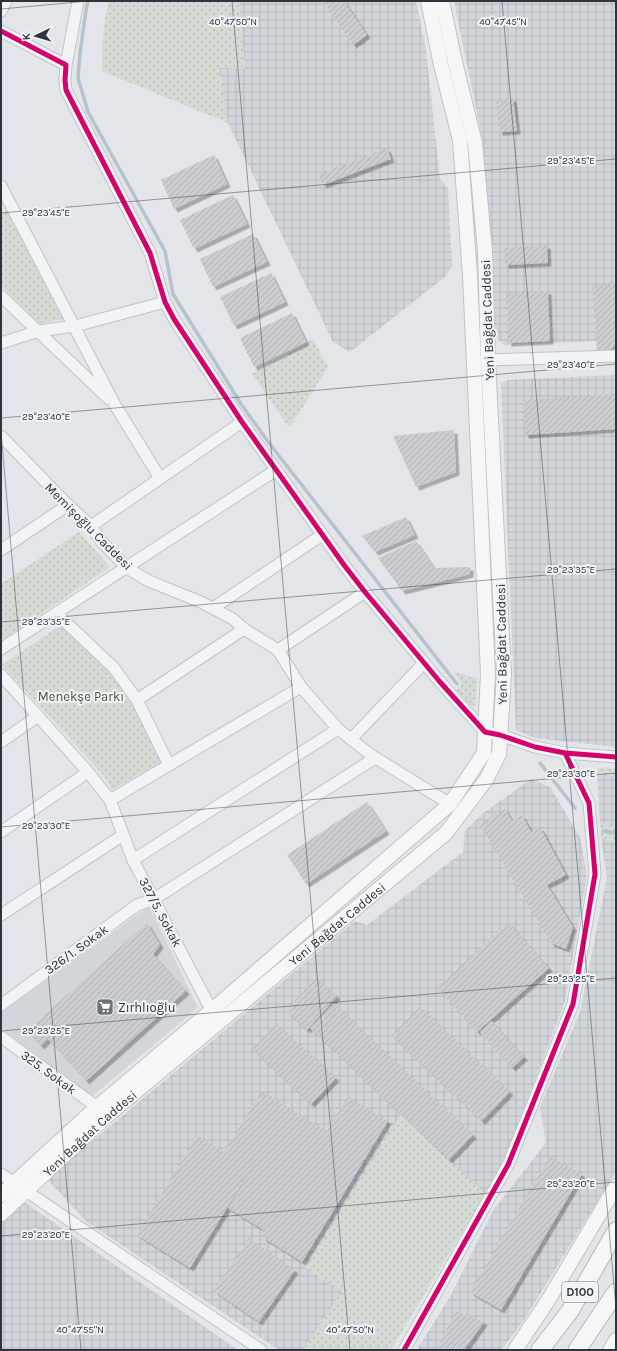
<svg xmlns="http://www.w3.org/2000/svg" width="617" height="1351" font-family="Karla,sans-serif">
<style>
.built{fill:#d2d5da}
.industrial{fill:url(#industrial-grid)}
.grass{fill:url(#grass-dots)}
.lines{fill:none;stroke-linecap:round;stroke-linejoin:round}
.stream{stroke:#b5c3cf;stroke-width:3.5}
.building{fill:url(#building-hatch);filter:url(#shadow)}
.minor-casing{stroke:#c2c3c6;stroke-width:13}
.major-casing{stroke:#c0c2c5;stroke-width:16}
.highway-casing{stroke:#b6b8bc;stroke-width:19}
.minor{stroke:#f2f3f4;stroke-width:11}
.major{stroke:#f6f6f6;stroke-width:14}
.highway{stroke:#f6f6f6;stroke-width:17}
.cycleway-casing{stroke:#f1f4f6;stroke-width:8}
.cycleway{stroke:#d6006c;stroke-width:5}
.ticks{fill:none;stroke:#2c343f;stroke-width:1;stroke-opacity:0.45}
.labels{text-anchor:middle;stroke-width:4;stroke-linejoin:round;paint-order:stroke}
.shield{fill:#f1f4f6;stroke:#676e76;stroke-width:1}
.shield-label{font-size:12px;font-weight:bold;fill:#2c343f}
.street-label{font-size:13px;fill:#2c343f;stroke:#f1f4f6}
.park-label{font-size:13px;fill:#43593b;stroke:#f1f4f6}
.poi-label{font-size:13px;fill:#2c343f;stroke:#f1f4f6;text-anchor:start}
.ticks-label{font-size:10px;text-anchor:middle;fill:#2c343f;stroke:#f1f4f6;stroke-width:4;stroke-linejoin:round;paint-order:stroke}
</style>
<defs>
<pattern id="industrial-grid" width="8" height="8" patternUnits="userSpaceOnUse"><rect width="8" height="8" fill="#d2d5da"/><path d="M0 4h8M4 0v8" fill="none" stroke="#b4b7bc"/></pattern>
<pattern id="grass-dots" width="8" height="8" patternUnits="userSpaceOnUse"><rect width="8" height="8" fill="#d4dad4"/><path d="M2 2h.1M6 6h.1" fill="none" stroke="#b6bcb7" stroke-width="1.8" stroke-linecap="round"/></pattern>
<pattern id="building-hatch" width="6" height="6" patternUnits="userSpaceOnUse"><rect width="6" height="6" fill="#cccdd0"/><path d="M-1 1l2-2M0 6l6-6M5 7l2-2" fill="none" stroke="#afb1b4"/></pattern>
<filter id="shadow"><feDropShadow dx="3.5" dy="3.5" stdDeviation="0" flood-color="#0004"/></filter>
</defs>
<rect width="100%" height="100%" fill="#e3e5e8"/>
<polygon class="built" points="149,906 198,1008 91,1097 1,1028 1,1013"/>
<g class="industrial">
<polygon points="239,1 416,1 426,50 440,179 448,189 452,265 446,276 350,352 333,342 228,123 219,68 245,68"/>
<polygon points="454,1 616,1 616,323 600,341 504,345 496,337 483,142"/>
<polygon points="616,375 616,747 535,738 516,730 501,383 508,380"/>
<polygon points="597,773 616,776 616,828 600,822"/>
<polygon points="531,779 550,787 580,837 587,876 565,1001 507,1153 485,1194 449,1160 307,1268 342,1292 303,1350 279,1350 87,1222 47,1179 355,921 367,925 463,852 465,831 482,814"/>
<polygon points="601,838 616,842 616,1171 522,1323 501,1350 417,1350 451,1295 494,1209 546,1143 540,1107 580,1012 607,878"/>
<polygon points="24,1202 238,1350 1,1350 1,1224"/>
</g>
<g class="grass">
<path d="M109,1H239L245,69L219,68L228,123L102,71C102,48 103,23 109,1Z"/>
<polygon points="6,209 63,319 39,324 1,286 1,215"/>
<polygon points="313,339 328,367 292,424 288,426 252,374"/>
<polygon points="79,532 110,567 1,641 1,584"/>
<polygon points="61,625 109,672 134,704 161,762 112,790 104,776 2,665"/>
<path d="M454,672L477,678L476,706C467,707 461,698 455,692L462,685Z"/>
<polygon points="605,767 616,769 616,776 597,773 598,769"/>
<polygon points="600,822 616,828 616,842 601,838"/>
<polygon points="401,1114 485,1194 391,1350 303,1350 342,1292 306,1268"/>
</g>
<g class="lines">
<g class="stream">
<polyline points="88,1 86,10 80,53 78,78 88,112 165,251 173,294 241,404 269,443 457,684"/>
<polyline points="540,763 575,808"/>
<polyline points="604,831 616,833"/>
</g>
</g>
<g class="building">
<polygon points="323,1 344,1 367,35 353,45"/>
<polygon points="513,98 517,131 499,132 496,100"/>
<polygon points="387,148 391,159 323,185 319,174"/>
<polygon points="214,155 227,184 174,209 161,180"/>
<polygon points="233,195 247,224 194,249 180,220"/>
<polygon points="253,234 267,262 213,287 200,259"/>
<polygon points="547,245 548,263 505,265 504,248"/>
<polygon points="271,273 285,302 234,326 220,297"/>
<polygon points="616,283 616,344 609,351 597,352 592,285"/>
<polygon points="548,291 550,341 508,343 506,293"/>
<polygon points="292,313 306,342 254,367 240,338"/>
<polygon points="615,394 616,429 525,435 523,400"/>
<polygon points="454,430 456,472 416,487 393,436"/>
<polygon points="406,517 415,535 375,552 362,536"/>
<polygon points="416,541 434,568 470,567 470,574 402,591 378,558"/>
<polygon points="367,802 386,831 306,884 287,855"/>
<polygon points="505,809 512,821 522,815 531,832 540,827 566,875 547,885 573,927 566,949 551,943 480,825"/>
<polygon points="147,923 160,945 153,954 186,991 86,1081 48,1039 41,1046 27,1031"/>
<polygon points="509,923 549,968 477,1032 437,987"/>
<polygon points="316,977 337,996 307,1030 286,1011"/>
<polygon points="334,1003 473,1135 449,1160 310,1028"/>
<polygon points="420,1006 510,1092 482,1121 392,1036"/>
<polygon points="492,1021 524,1057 512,1068 480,1032"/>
<polygon points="276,1023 336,1078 311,1104 252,1049"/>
<polygon points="262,1091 327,1131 348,1096 388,1121 302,1262 262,1237 265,1231 228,1208 257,1159 190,1268 137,1235 197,1135 224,1152"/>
<polygon points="550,1156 582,1174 501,1310 470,1292"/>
<polygon points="249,1238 295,1270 259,1322 214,1291"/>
<polygon points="456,1311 484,1322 464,1350 436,1350"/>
</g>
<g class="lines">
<g class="minor-casing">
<g id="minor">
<polyline points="1,11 6,1"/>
<polyline points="1,31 66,65 65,80 66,90 150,253 165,302 174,319 242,422 344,565 365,592 440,682 485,732 500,735 535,747 565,753 616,757"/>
<polyline points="66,65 78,1"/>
<polyline points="1,186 115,405 160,478"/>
<polyline points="1,296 109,399"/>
<polyline points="1,343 39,331 75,326 165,302"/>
<polyline points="488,360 616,356"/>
<polyline points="1,436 68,505 91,526 101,541 127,568 149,581 201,602 233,619 244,629 278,650 301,687 338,729 371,755 450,804"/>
<polyline points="91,526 242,422"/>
<polyline points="1,550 68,505"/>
<polyline points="213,608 322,535"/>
<polyline points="56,613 114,668 137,700 169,765"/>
<polyline points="1,649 276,470"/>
<polyline points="278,650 365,592"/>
<polyline points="1,675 88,772 110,800 133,860 215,1017"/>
<polyline points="137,700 244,629"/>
<polyline points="351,739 424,663"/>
<polyline points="1,742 38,716"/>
<polyline points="110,800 301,687"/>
<polyline points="1,832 88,772"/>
<polyline points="133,860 338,729"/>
<polyline points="1,915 123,835"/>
<polyline points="1,1005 137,905 154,899 375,758"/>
<polyline points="1,1037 97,1107"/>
<polyline points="1,1174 261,1350"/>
<polyline points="404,1350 508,1165 573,1004 595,874 589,803 565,753"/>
</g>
</g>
<g class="major-casing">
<g id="major">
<polyline points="1,1195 97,1107 212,1010 450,804 484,753 488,674 470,275 460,140 441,65 428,1"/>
<path id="s1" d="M1,1214L109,1114L446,833L486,780L499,754L504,674L488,360L485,251L475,143L455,62L442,1"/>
<polyline points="515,1350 549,1299 616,1186"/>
<polyline points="610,1350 616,1340"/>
</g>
</g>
<g class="highway-casing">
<g id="highway">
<polyline points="540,1350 570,1311 616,1231"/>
<polyline points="577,1350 616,1292"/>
</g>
</g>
<use href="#minor" class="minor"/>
<use href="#major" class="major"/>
<use href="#highway" class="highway"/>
<g class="cycleway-casing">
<g id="cycleway">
<polyline points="1,31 66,65 65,80 66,90 150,253 165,302 174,319 242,422 344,565 365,592 440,682 485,732 500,735 535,747 565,753 616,757"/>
<polyline points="404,1350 508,1165 573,1004 595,874 589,803 565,753"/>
</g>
</g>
<use href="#cycleway" class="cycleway"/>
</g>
<path class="ticks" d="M232,1L350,1350M502,1L616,1309M1,9L89,1M1,213L616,159M1,418L616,364M1,432L81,1350M1,622L616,569M1,827L616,773M1,1031L616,978M1,1236L616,1182"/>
<defs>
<g id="supermarket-square" transform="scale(0.9)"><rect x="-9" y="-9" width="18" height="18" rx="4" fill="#6c727a" stroke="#f1f4f6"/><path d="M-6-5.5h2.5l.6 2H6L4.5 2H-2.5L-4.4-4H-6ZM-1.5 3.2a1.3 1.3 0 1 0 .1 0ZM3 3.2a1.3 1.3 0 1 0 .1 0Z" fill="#fff"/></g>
</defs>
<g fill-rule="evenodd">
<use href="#supermarket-square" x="105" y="1007"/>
</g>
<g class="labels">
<rect class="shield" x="562" y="1282" width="36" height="20" rx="3"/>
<g class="shield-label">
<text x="580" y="1296">D100</text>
</g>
<g class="street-label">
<text transform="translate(487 320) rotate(-92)" y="5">Yeni Bağdat Caddesi</text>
<text transform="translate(89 526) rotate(45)" y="5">Memişoğlu Caddesi</text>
<text transform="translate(501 644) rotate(-91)" y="5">Yeni Bağdat Caddesi</text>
<text transform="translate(161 912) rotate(62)" y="5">327/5. Sokak</text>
<text dy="5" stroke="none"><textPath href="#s1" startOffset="444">Yeni Bağdat Caddesi</textPath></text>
<text transform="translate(76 949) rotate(-36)" y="5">326/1. Sokak</text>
<text transform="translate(49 1072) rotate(36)" y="5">325. Sokak</text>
<text dy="5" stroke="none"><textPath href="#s1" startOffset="120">Yeni Bağdat Caddesi</textPath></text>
</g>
<g class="park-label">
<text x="81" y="701">Menekşe Parkı</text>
</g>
<g class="poi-label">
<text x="118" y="1012">Zırhlıoğlu</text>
</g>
</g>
<g class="ticks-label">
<text x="233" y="25">40°47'50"N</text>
<text x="503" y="25">40°47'45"N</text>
<text x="571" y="164">29°23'45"E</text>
<text x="46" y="216">29°23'45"E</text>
<text x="571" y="368">29°23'40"E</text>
<text x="46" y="420">29°23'40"E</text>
<text x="571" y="573">29°23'35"E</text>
<text x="46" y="625">29°23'35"E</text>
<text x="571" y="777">29°23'30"E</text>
<text x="46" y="829">29°23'30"E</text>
<text x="571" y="982">29°23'25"E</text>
<text x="46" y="1034">29°23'25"E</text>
<text x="571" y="1187">29°23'20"E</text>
<text x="46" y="1238">29°23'20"E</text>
<text x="80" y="1333">40°47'55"N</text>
<text x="350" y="1333">40°47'50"N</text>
</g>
<rect width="617" height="1351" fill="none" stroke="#2c343f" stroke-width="4"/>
<g transform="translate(36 36) rotate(265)" stroke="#f1f4f6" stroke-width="3" paint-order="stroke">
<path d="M0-3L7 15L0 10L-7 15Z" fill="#2c343f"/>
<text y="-6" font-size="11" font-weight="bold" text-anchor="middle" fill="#2c343f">K</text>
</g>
</svg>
